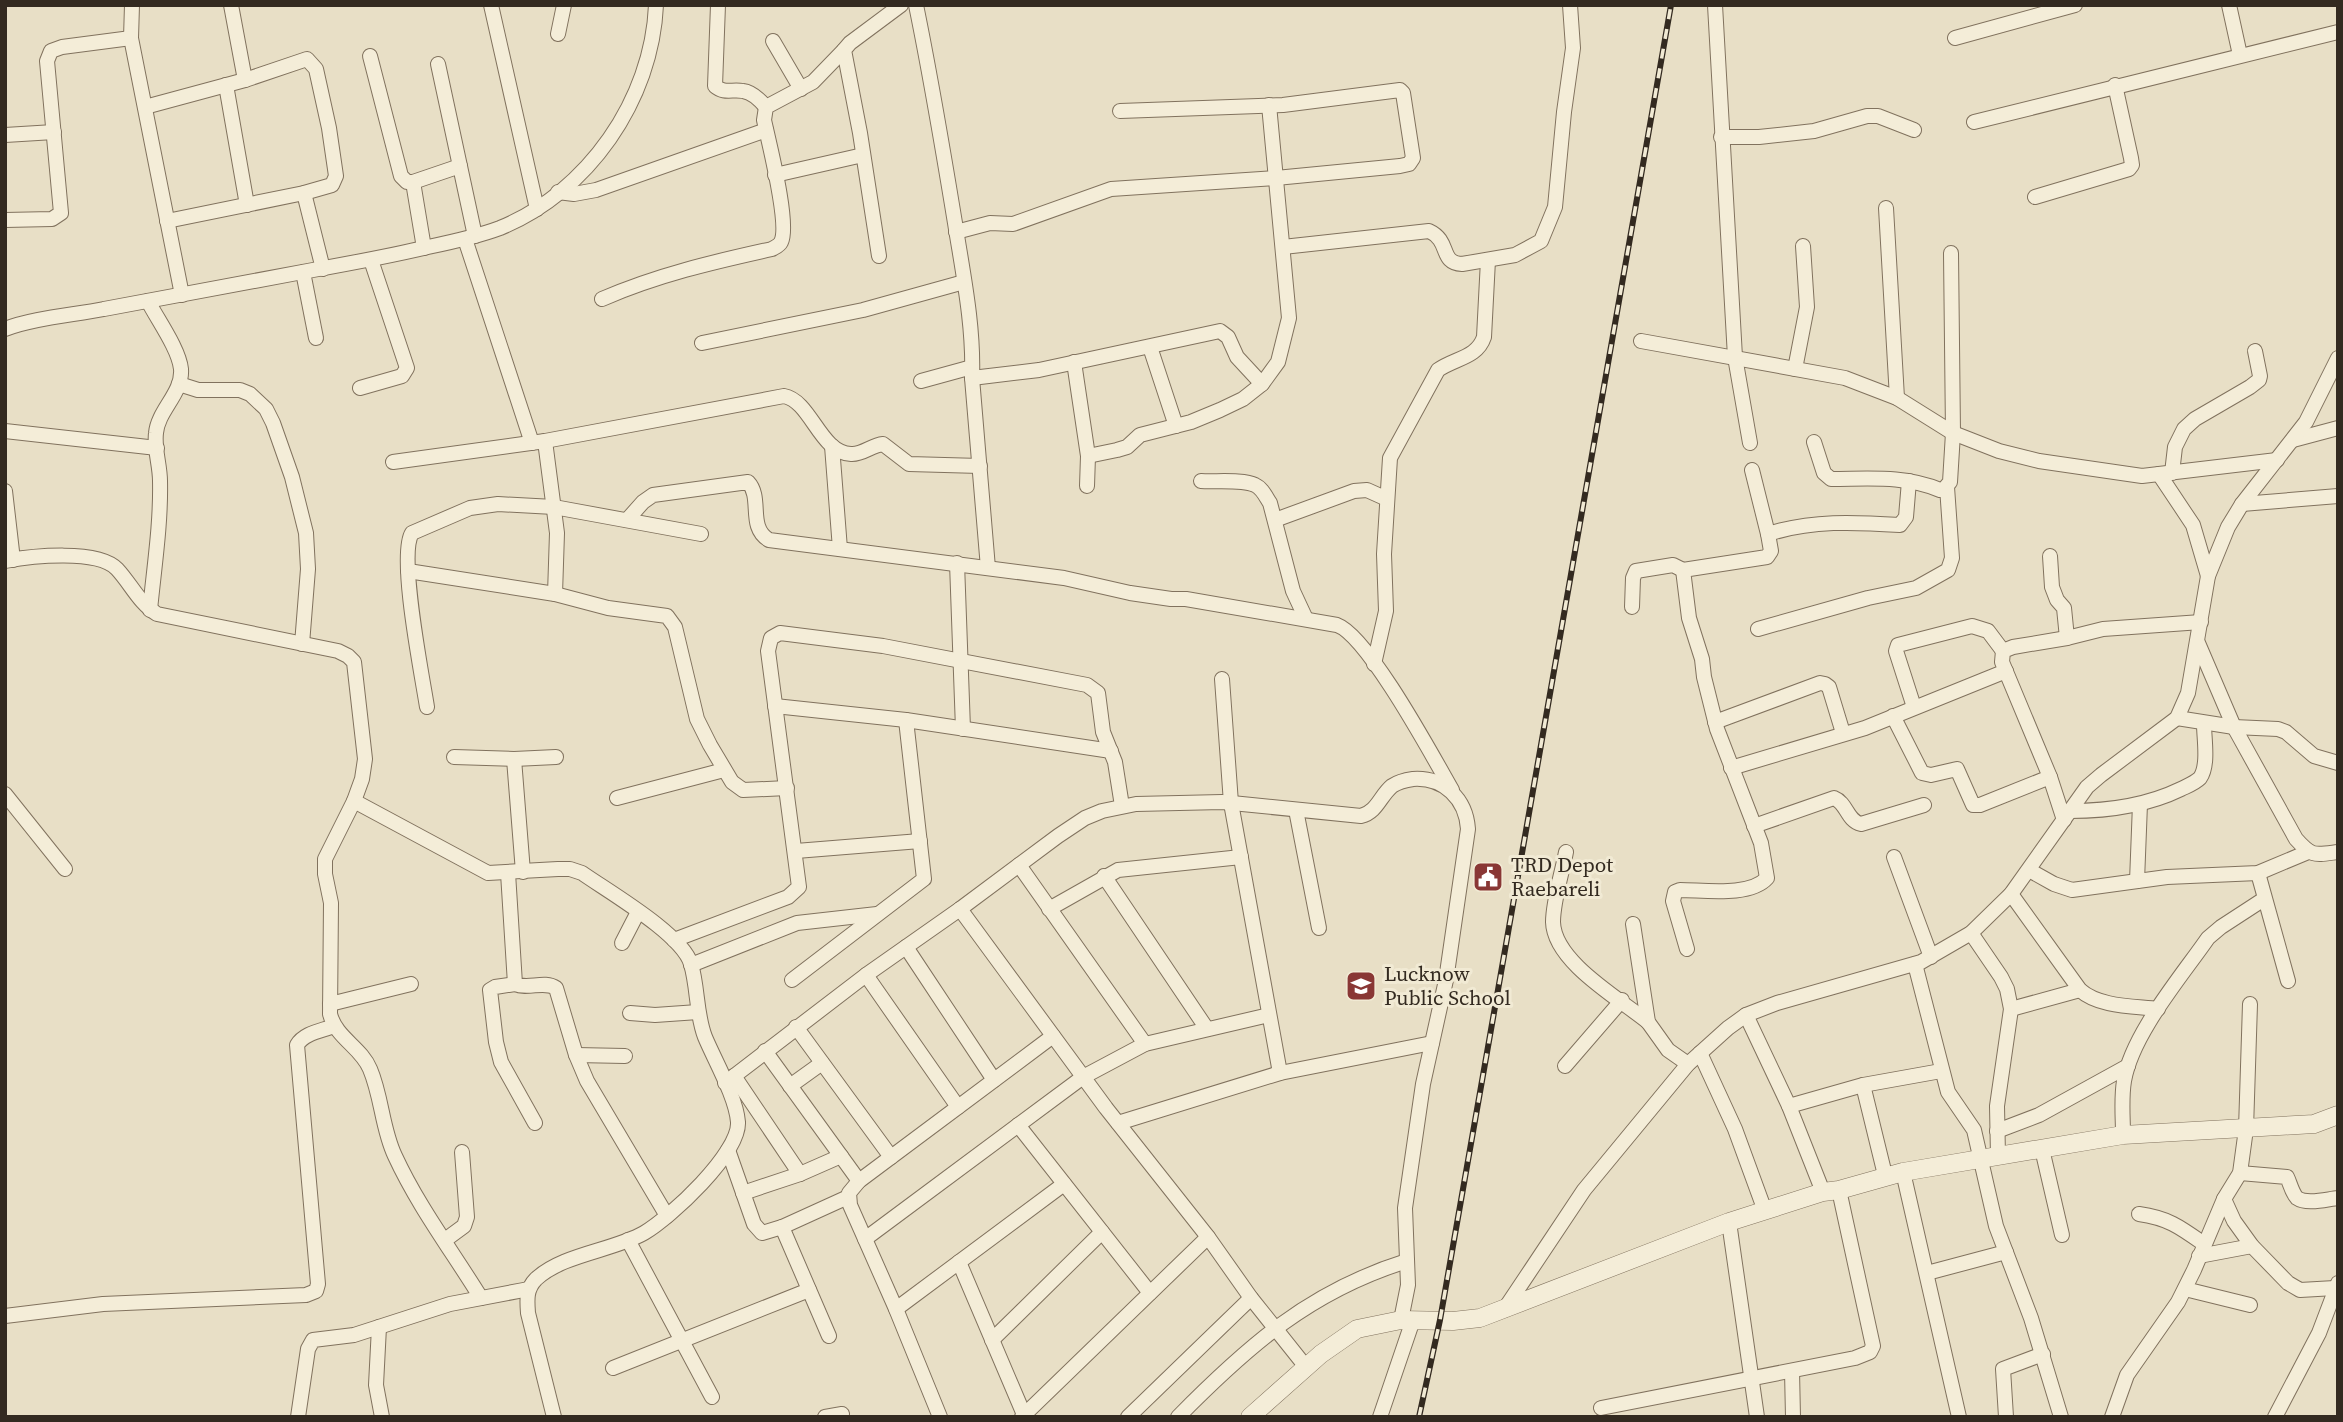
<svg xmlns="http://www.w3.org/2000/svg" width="2343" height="1422" font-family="'Source Serif 4',serif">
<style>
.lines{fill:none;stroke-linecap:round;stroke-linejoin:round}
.minor-casing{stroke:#81725e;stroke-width:16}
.tertiary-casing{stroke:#81725e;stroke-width:19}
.minor{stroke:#f4edd8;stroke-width:14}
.tertiary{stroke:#f4edd8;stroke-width:18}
.rail-casing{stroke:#332a20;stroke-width:6}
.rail{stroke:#f1ead4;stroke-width:3.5;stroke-dasharray:10;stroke-linecap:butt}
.labels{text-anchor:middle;stroke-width:6;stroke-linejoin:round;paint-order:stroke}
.poi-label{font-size:21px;fill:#332a20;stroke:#f1ead4;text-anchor:start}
</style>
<rect width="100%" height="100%" fill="#e8dfc6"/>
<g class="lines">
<g class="minor-casing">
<g id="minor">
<polyline points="132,5 131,38 182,295"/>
<polyline points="231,5 245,80"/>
<polyline points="491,5 537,209"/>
<path d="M718,5L715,86C724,94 732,89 743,91C752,92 760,100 766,107"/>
<path d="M916,5C931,78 943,150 955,223C963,274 974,326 972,378L1039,370L1220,331L1228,337L1237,357L1262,384"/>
<polyline points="1715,5 1735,357 1750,443"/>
<polyline points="2229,5 2240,55"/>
<polyline points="558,34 564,5"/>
<polyline points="1955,38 2075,5"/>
<polyline points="773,41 801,89"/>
<polyline points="370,56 401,176 407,182 413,182 460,166"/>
<polyline points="438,64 475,236"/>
<polyline points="226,85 247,205"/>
<polyline points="145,107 245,80 307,59 316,69 329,128 336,176 332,185 304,193 167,221"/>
<polyline points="1974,122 2338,32"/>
<polyline points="5,135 54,132"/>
<polyline points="1721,137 1759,137 1814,131 1867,116 1878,116 1914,130"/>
<polyline points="775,175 863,155"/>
<polyline points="413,182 424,248"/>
<polyline points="558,192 574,194 596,190 766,130"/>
<polyline points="304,193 323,269"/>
<polyline points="2035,197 2129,169 2132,165 2131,158 2115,85"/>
<polyline points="1886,208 1897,398"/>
<polyline points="5,220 52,219 61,213 47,61 51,51 62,47 131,38"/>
<polyline points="956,232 990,223 1013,224 1111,189 1276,178 1400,166 1409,164 1413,158 1403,93 1400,90 1283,105 1120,111"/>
<polyline points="465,239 532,443"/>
<path d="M1283,247L1429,231C1451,241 1439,263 1462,264L1515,255L1541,241L1555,207L1564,112L1573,48L1570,5"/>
<polyline points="879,256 860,133 844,50 850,43 901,5"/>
<polyline points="303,272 316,338"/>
<path d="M602,299C657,275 713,262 772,249C775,247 779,246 781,242C790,225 769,143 764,120L766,107L813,82L844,50"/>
<path d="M148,301C157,319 179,349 181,369C183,393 158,410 156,433C154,449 160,465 160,481C161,524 154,568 150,610"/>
<path d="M5,329C33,318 74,315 104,309C174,296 244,283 313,270C352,263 390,256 428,247C452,242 476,237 500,228C588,192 652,100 656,5"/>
<polyline points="1641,341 1845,378 1897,398 1953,433 1999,451 2039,461 2142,476 2277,460"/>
<polyline points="702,343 863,310 964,282"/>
<polyline points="1150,347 1176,426"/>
<polyline points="1074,362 1088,456 1087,486"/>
<polyline points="1795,369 1807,307 1803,246"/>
<polyline points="972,378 988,568"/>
<polyline points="921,381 972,367"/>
<polyline points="179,384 198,390 240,390 250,394 266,409 273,423 292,477 306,533 308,569 302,644"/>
<polyline points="360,388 402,376 407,368 371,260"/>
<polyline points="5,431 157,448"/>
<polyline points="2293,440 2338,428"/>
<polyline points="545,441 557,533 555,594"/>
<path d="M1814,442L1824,473L1831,479C1869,479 1904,475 1940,490L1944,489L1950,482L1953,433L1951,253"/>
<polyline points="832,446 840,549"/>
<polyline points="1088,456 1117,450 1127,447 1140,435 1191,422 1220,410 1243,399 1262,384 1278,362 1289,318 1269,105"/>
<path d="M393,462L545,441L784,396C811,401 820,453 851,454C862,455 872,445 883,444L909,464L980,466"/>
<polyline points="1752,470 1768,534"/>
<polyline points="2172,473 2175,447 2184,429 2195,419 2250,387 2259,380 2260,376 2255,351"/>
<polyline points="2159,474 2193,525 2208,576"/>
<path d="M1201,481C1215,482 1243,479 1255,485C1262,488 1266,497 1270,503L1293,591L1306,619"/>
<polyline points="5,491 13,560"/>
<polyline points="2242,504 2338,496"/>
<path d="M627,520L643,502L653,495L748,482C763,498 747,527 769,540L1064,578L1130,593L1171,599H1186L1337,625C1368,636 1433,757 1452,790"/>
<polyline points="1275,520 1354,491 1367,490 1387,499"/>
<polyline points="2050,556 2052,587 2057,600 2064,608 2067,638"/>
<path d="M5,561C32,556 98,549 117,569C131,584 139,603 157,614L338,651L348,656L354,662L365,759L362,779L354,801L325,859V874L331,903L330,1014C336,1038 361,1047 370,1069C382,1097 382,1129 395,1156C418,1206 452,1251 481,1298"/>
<polyline points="957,563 963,729"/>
<polyline points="408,571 555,594 608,608 667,616 675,627 697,719 710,745 732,782 743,790 787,788"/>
<polyline points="1632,607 1633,578 1636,571 1673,565 1683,570"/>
<polyline points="1758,629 1868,598 1916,588 1948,570 1952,558 1947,487"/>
<path d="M2198,643L2234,727L2296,839C2312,857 2314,855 2338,852"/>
<path d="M1374,664L1386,611L1384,554L1390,458L1438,370C1455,358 1477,358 1484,337L1488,260"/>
<polyline points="1222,679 1231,803 1280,1073"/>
<polyline points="775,706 906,720 1111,751"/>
<path d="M427,707C422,675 398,555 412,533L470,508L498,504L554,507L701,534"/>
<polyline points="1914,707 1896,651 1898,645 1972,626 1988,631 2003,651"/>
<polyline points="1893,716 1922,773 1931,775 1957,769 1973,805 1980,805 2050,777"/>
<polyline points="2177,718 2234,727 2278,729 2286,732 2314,756 2338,763"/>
<polyline points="1715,722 1820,683 1825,684 1829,687 1843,733"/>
<polyline points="454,757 514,759 556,757"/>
<polyline points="514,759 523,872"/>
<polyline points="1731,768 1865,728 2006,671"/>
<polyline points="5,794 65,869"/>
<polyline points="617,798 724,770"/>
<path d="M354,801L488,873L558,869H570L582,873C609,892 682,934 691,964C698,988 696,1014 705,1037C715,1061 736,1097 738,1122C740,1153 670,1218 644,1233C612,1251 563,1254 536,1279C526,1289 527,1300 528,1313L554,1417"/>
<polyline points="1296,810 1319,928"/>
<path d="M2070,811C2109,811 2146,806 2181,789C2187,786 2195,783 2200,778C2209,765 2204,739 2204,724"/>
<polyline points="2064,820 2050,777 2002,662 2003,651 2013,647 2067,638 2103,629 2201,622"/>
<path d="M1754,826L1834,798C1847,803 1847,821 1861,824L1924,805"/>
<polyline points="796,851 920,841"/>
<path d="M1566,852C1562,873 1553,901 1553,922C1554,962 1620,999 1648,1022"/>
<polyline points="1894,857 1931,957"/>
<polyline points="1019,865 1145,1044"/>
<polyline points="2029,870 2054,884 2072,890 2167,877 2258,873 2308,852"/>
<path d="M508,873L515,984C528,990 544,980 556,988L576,1055L587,1081L667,1216"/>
<polyline points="2258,873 2288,981"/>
<polyline points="1104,876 1207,1029"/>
<polyline points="2137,881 2140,804"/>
<path d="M2011,894L2080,990C2099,1007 2133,1006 2158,1009"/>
<polyline points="960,909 1106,1108 1208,1237 1251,1298 1306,1367"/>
<polyline points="1049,909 1118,870 1241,857"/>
<polyline points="1633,924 1648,1022 1668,1050 1688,1064"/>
<polyline points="1971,933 2001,977 2007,989 2011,1009 1997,1106 1998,1156"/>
<polyline points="674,940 788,897 799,887 768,651 771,638 780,633 883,646 1087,685 1098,693 1103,732 1115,762 1122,806"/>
<polyline points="622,943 638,912"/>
<polyline points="906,947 994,1080"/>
<path d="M1687,949L1673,901L1675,892L1680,890C1704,890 1750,897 1767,878L1761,843L1717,729L1704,677L1702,659L1689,618L1683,570L1767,557L1771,551L1768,534C1812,520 1854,522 1900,525L1906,517L1909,481"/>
<polyline points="1915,964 1948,1092 1974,1130 1996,1226 2031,1318 2061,1417"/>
<polyline points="691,965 797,923 877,914"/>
<polyline points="866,975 958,1107"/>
<polyline points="792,980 924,879 906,720"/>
<polyline points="515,984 495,987 490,990 496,1042 501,1062 535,1123"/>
<polyline points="330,1004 411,984"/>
<polyline points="2011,1009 2080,990"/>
<polyline points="630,1013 655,1015 698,1012"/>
<polyline points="1746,1015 1789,1106 1823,1192"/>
<polyline points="796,1027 891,1157"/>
<polyline points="765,1051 859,1181"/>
<polyline points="1700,1053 1735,1129 1765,1211"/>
<polyline points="576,1055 625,1056"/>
<polyline points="1565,1066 1622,1000"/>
<polyline points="734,1076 800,1174"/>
<path d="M725,1083L866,975L960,909L1058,836L1085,818L1102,811L1136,804L1222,802L1361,816C1377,812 1380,796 1392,786C1398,782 1406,780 1413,779C1444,777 1466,799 1468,829L1446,980L1423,1084L1405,1208L1408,1285L1401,1320"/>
<polyline points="1863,1085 1885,1175"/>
<polyline points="790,1086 822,1063"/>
<polyline points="1789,1106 1863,1085 1941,1071"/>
<polyline points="1118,1123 1280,1073 1432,1043"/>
<polyline points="1018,1125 1150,1293"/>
<polyline points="1997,1131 2039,1115 2128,1066"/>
<path d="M2123,1135C2123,1117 2121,1099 2124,1081C2132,1034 2181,977 2208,938L2221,927L2264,899"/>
<polyline points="2042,1149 2062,1235"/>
<polyline points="728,1150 754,1224 762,1233 782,1227 848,1197"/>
<polyline points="1903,1172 1959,1417"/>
<path d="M2240,1173L2287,1177C2290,1183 2292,1193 2297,1198C2307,1205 2327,1199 2338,1198"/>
<polyline points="743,1193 800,1174 841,1156"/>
<polyline points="2224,1199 2234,1221 2252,1246 2288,1283 2300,1290 2335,1288"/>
<path d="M2139,1214C2168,1218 2180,1227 2204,1244"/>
<polyline points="1729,1222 1757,1417"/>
<polyline points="782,1227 829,1336"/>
<polyline points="865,1239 1083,1077 1145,1044 1269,1015"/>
<polyline points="445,1240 464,1226 467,1217 462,1152"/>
<polyline points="628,1240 712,1397"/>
<polyline points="2199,1256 2252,1246"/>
<polyline points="959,1262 1025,1417"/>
<polyline points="1927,1273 2006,1252"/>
<polyline points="2185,1289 2250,1305"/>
<polyline points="896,1309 1064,1184"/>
<polyline points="1504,1310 1584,1190 1688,1064 1728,1028 1746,1015 1777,1003 1921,962 1971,933 2011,894 2087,787 2101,775 2177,718 2188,693 2208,576 2228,527 2242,504 2306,422 2338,358"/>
<path d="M5,1316L103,1304L306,1295L316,1291L318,1284L297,1045C304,1033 321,1031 334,1026"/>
<polyline points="379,1327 376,1385 382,1417"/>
<polyline points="992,1340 1102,1232"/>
<polyline points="613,1368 809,1290"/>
<polyline points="1792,1371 1793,1417"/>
<polyline points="1601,1408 1855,1358 1870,1352 1873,1346 1839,1190"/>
<polyline points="298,1417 308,1349 313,1340 354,1335 450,1304 529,1289"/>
<polyline points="825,1417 842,1414"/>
<polyline points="940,1417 896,1309 850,1205 849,1193 859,1181 1053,1036"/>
<polyline points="1022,1417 1208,1237"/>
<polyline points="1128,1417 1251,1298"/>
<path d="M1178,1417C1248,1346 1310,1291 1407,1261"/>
<polyline points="1380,1417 1413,1320"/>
<polyline points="2006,1417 2003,1369 2043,1354"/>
<polyline points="2112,1417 2127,1375 2178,1302 2194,1270 2224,1199 2240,1173 2246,1129 2250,1004"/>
<polyline points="2275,1417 2319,1333 2338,1283"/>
</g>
</g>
<g class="tertiary-casing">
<polyline id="tertiary" points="1250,1417 1321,1354 1357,1329 1401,1320 1453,1321 1480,1318 1729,1222 1823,1192 1839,1190 1903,1172 2123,1135 2314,1124 2338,1115"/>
</g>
<use href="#minor" class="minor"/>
<use href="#tertiary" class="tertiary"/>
<g class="rail-casing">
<polyline id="rail" points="1419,1417 1440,1320 1671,5"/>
</g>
<use href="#rail" class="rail"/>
</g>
<defs>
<g id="civic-square" transform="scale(1.575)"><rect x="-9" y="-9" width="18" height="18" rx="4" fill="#893735" stroke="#f1ead4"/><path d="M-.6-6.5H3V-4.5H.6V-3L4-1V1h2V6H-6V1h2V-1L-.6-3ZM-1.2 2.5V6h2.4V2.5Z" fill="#fff"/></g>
<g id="school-square" transform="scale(1.575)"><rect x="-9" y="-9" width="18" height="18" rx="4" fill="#893735" stroke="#f1ead4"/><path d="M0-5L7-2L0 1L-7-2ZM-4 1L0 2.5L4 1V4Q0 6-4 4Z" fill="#fff"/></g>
</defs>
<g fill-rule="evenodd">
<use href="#civic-square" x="1488" y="877"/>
<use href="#school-square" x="1361" y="986"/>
</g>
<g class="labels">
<g class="poi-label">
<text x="1511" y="872">TRD Depot<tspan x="1511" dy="24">Raebareli</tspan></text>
<text x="1384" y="981">Lucknow<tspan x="1384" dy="24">Public School</tspan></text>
</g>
</g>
<rect width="2343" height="1422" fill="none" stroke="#332a20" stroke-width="14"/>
</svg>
